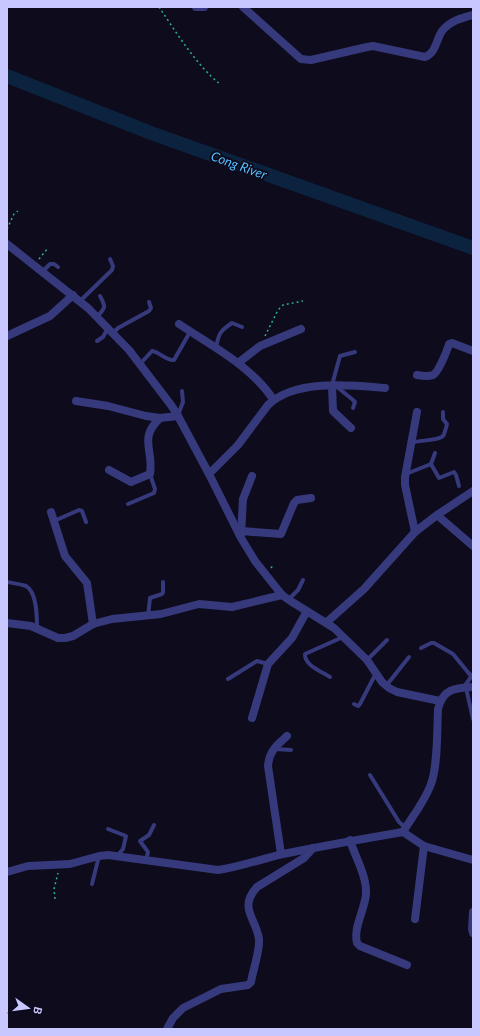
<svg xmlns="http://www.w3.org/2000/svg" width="480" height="1036" font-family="Lato,sans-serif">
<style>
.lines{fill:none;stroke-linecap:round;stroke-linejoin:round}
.river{stroke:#0c2340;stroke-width:14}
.path{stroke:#2dac9b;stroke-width:1.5;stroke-dasharray:2 3;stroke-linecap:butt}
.service{stroke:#36397b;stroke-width:4}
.minor{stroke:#36397b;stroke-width:8}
.labels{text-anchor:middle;stroke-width:4;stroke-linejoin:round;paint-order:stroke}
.water-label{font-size:13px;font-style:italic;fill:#55bdfe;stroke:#0d0b1c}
</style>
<rect width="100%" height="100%" fill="#0d0b1c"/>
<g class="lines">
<polyline class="river" points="7,76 151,133 473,248"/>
<g class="path">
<path d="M159,7C176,32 197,66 220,84"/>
<polyline points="7,229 14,214 18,211"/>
<polyline points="39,259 48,248"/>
<polyline points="265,336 278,310 283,305 303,301"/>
<polyline points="271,568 274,564"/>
<polyline points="55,899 54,889 58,873"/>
</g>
<g class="service">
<polyline points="43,271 50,264 54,264 58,267"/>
<polyline points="80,301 112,270 113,266 110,259"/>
<path d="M97,317C106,307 106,307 100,296"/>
<polyline points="113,333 118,328 149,311 151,308 149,302"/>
<polyline points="97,341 103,337 108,328"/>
<path d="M216,347C219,333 220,331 232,323L242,327"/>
<path d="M140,364L152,351C160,352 166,361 174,360L190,332"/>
<polyline points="332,385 340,356 355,352"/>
<polyline points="336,386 353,400 355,402 353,408"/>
<polyline points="178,415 183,402 182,391"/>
<path d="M411,443C418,440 439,441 443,436C445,433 446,427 447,424L443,419V412"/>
<polyline points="435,453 431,464 439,478 454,472 456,475 459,486"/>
<polyline points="406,474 431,464"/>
<polyline points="128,504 154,493 155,489 150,474"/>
<polyline points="54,521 79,510 82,511 86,522"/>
<path d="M7,582C13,583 20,584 26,586C37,592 37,617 37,628"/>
<polyline points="288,600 298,590 303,580"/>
<polyline points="148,616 150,598 162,594 163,592 163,582"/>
<polyline points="421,648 431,643 434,643 453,654 471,676"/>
<polyline points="367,660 387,640"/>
<path d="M330,677C322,672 304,665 305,654L343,637"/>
<polyline points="228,679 257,661 268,664"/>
<polyline points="386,686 409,657"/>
<polyline points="464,687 473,674"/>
<polyline points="466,688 473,719"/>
<polyline points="354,704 358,706 360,704 376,673"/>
<polyline points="275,749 291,750"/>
<polyline points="370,775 399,822 406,828"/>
<polyline points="108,829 126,836 123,849 117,856"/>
<polyline points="146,860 148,852 140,841 149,835 154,825"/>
<polyline points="92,884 99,856"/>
</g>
<g class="minor">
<polyline points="196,7 204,7"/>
<path d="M243,7L301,59L311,60L367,47L373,46L425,57C436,53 436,40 442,31C450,21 461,18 473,15"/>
<polyline points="7,244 88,308 129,350 171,405 178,416 209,474 241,538 255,561 282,595 289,600 334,628 367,660 382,682 389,688 397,692 440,701"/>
<path d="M179,324C212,346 251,366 273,399"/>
<polyline points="7,336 50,316 73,295"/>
<polyline points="238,363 260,346 301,329"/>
<path d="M417,375C422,376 428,377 433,375C438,373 447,351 449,344L452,343L473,351"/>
<polyline points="332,386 333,411 351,428"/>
<polyline points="76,401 108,406 146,416 160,418 178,416"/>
<path d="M109,470L131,482L150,474C154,449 138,439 160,418"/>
<path d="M209,474L238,445L268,405C295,379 350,385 385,388"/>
<polyline points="51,512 65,556 87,583 93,624"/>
<polyline points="437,515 473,546"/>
<polyline points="241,531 281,534 294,503 297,500 311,498"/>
<polyline points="415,532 405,485 405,477 417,412"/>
<polyline points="241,535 243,499 252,476"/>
<polyline points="327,622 364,589 415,532 437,515 473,491"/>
<polyline points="7,623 31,626 58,638 65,638 73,636 93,624 112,619 161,614 199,604 232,607 282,595"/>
<polyline points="252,718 268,664 292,638 307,611"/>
<path d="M403,832C412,817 425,801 431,784C438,766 437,729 438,709C443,689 454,688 473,687"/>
<path d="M350,840C355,857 367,876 366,894C365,909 353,928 357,943L360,946L407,965"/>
<path d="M281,854L268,766C269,751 277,745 287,736"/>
<path d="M7,872L28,866L70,864L99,856L108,855L218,870C240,867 261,859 283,854C323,846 362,839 403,832L424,846L473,860"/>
<polyline points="473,912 472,929 473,933"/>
<polyline points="415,919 424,846"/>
<path d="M167,1029L173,1018L183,1008L221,989L248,985L251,982C253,970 260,951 259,939C256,918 238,908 257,887L304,858L313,848"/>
</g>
</g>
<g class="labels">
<g class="water-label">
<text transform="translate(239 165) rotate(20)" y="5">Cong River</text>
</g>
</g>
<rect width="480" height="1036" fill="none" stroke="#c9c7ff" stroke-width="16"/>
<g transform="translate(28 1008) rotate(104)" stroke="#0d0b1c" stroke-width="3" paint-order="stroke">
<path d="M0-3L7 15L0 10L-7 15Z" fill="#c9c7ff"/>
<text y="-6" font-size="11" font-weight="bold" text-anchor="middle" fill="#c9c7ff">B</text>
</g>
</svg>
